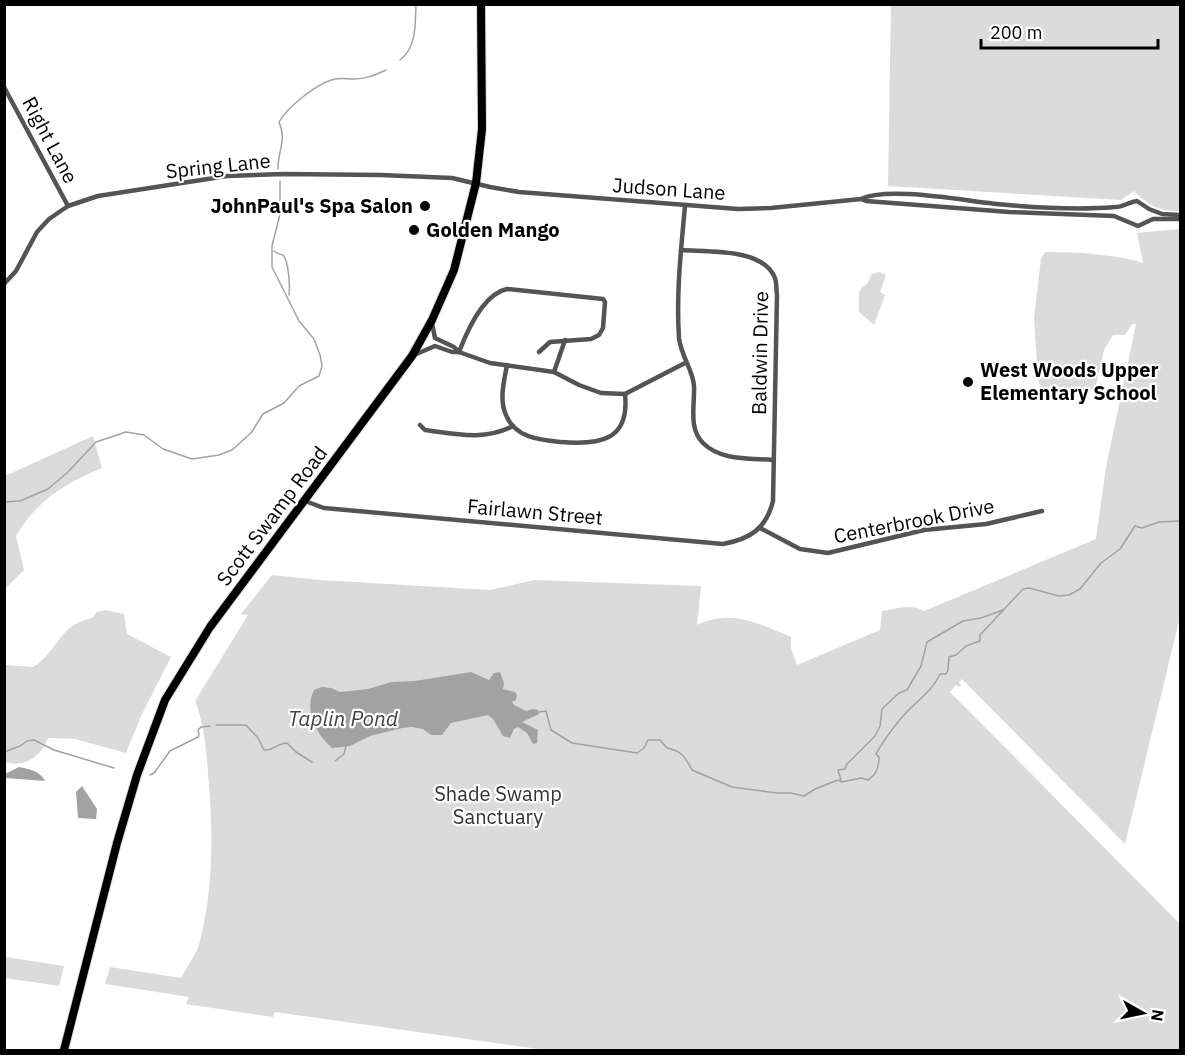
<svg xmlns="http://www.w3.org/2000/svg" width="1185" height="1055" font-family="'IBM Plex Sans',sans-serif">
<style>
.green{fill:#dbdbdb}
.water{fill:#a2a2a2}
.lines{fill:none;stroke-linecap:round;stroke-linejoin:round}
.stream{stroke:#a2a2a2;stroke-width:1.5}
.trunk-casing{stroke:#dbdbdb;stroke-width:10}
.minor{stroke:#545454;stroke-width:4.5}
.trunk{stroke:#000;stroke-width:8}
.poi-dot{fill:#000;stroke:#fff;stroke-width:2}
.labels{text-anchor:middle;stroke-width:4.5;stroke-linejoin:round;paint-order:stroke}
.street-label{font-size:20px;fill:#000;stroke:#fff}
.poi-label{font-size:20px;font-weight:bold;fill:#000;stroke:#fff;text-anchor:start}
.park-label{font-size:20px;fill:#323232;stroke:#fff}
.water-label{font-size:21px;font-style:italic;fill:#434343;stroke:#fff}
</style>
<rect width="100%" height="100%" fill="#fff"/>
<g class="green">
<path d="M891,5H1180V211C1158,211 1150,206 1134,191L1121,200L888,186Z"/>
<path d="M1180,229V617L1125,844L962,679L959,682L961,685L959,687L956,685L950,692L1180,924V1050H546L275,1012L273,1017L186,1004L189,997L105,984L110,967L181,978C187,966 197,954 200,941C214,885 213,829 208,773C206,748 204,723 195,701L248,615L241,614L272,575L320,580L490,590L534,580L701,586L697,625C730,609 759,623 791,637V648L797,665L880,630L882,611C895,609 913,603 924,611L1096,539L1106,467L1136,324H1132L1125,335H1113L1104,350L1096,385L1091,391L1078,388L1050,394L1041,386L1038,380L1034,318L1041,259L1045,252C1075,252 1115,254 1143,263L1137,233Z"/>
<polygon points="879,272 886,275 880,292 885,295 874,325 859,312 859,293 862,287 867,284 872,274"/>
<path d="M93,436L102,468C64,484 37,500 16,536L24,570L5,589V476Z"/>
<path d="M106,610L124,614L127,634L171,657L141,716L126,753L75,739L48,738C41,757 25,768 5,762V665L33,667C59,651 58,625 92,618L97,612Z"/>
<polygon points="5,957 64,966 59,986 5,978"/>
</g>
<g class="water">
<path d="M471,672L489,680L494,673L500,672L504,683L503,689L515,692L517,695L516,700L512,702L514,705L526,711L533,709L538,710L539,714L522,722L538,730L537,743L533,744L527,733L518,727L514,729L510,738L503,736L493,719L488,715L451,723L442,735H431L423,729L412,727L402,728L370,736L350,746L332,748C315,733 304,711 314,690L322,687L331,688L340,692L368,689L391,682L415,681Z"/>
<path d="M19,767C30,769 40,771 45,781L5,778V774Z"/>
<polygon points="82,786 97,809 96,819 78,818 76,792"/>
</g>
<g class="lines">
<g class="stream">
<path d="M400,60C417,47 415,24 416,4"/>
<path d="M278,169C278,149 287,141 279,122C287,107 319,82 335,79C341,78 348,79 354,79C366,79 375,75 386,70"/>
<path d="M274,251C274,252 282,255 283,255C289,261 290,288 289,295"/>
<polyline points="4,502 20,501 48,489 68,472 96,442 126,432 144,435 163,449 192,459 219,455 232,450 251,433 263,414 284,403 299,386 319,376 322,366 320,355 314,339 299,321 272,267 272,246 280,214 280,181"/>
<path d="M539,712L546,711L551,730L572,743L637,753L644,748L648,740H660L667,748C682,751 685,757 692,770L732,787L777,793H791L804,796L815,789L838,780L842,782L861,778L868,780C877,775 879,766 879,757L876,754C884,739 892,729 903,716C916,701 932,692 940,674H946L948,670L949,657L956,655L966,646L980,641V635L1023,589L1029,588L1059,596L1069,595L1080,589L1101,563L1120,549L1135,526L1142,528L1159,522L1180,521"/>
<path d="M216,725H246L258,738L264,750C273,751 278,743 287,743L296,752L312,762"/>
<polyline points="4,752 20,746 27,741 34,740 54,750 114,768"/>
<polyline points="335,761 344,754 346,745"/>
<polyline points="150,775 154,773 170,751 198,737 199,734 198,730 201,727 210,726"/>
<polyline points="841,780 838,770 845,769 847,764 875,736 880,726 882,709 899,693 907,690 921,666 927,642 963,621 981,618 1003,610"/>
</g>
<g class="trunk-casing">
<polyline id="trunk" points="64,1050 117,843 137,775 165,700 210,627 412,356 432,320 454,270 476,183 482,129 481,4"/>
</g>
<g class="minor">
<polyline points="4,87 68,206"/>
<polyline points="861,199 866,201 1009,212 1114,216 1138,226 1153,219 1180,219"/>
<path d="M685,206C681,250 676,294 679,338C681,356 693,370 694,386C695,405 688,428 703,443C721,461 750,458 773,460"/>
<path d="M4,284L16,271L37,232L49,219L68,206L98,196L227,176L284,174L381,175L452,178L490,187L519,192L738,209L771,208L861,199C890,185 974,203 1008,205C1042,208 1081,210 1115,207C1123,207 1129,202 1137,201L1149,209L1162,214L1180,215"/>
<polyline points="432,323 435,338 454,347 459,352"/>
<path d="M459,352C467,331 483,294 507,289L603,299L605,302L603,328L599,335L591,339L550,342L539,352"/>
<polyline points="414,355 435,346 452,352 459,352 490,363 554,372 579,385 601,393 625,394 685,363"/>
<path d="M507,365C504,381 499,400 506,415C515,438 540,440 561,442C599,445 630,441 625,394"/>
<polyline points="554,372 565,340"/>
<path d="M420,425L425,430C456,434 484,441 513,426"/>
<path d="M305,501L324,508L723,544C750,539 766,529 773,501L777,295C776,289 777,280 774,276C761,248 707,252 681,250"/>
<polyline points="760,528 800,549 828,553 924,530 986,524 1042,511"/>
</g>
<use href="#trunk" class="trunk"/>
</g>
<g class="poi-dot">
<circle cx="425" cy="206" r="6"/>
<circle cx="414" cy="230" r="6"/>
<circle cx="968" cy="382" r="6"/>
</g>
<g class="labels">
<g class="street-label">
<text transform="translate(50 140) rotate(62)" y="7">Right Lane</text>
<text transform="translate(218 166) rotate(-6)" y="7">Spring Lane</text>
<text transform="translate(669 189) rotate(4)" y="7">Judson Lane</text>
<text transform="translate(760 353) rotate(-89)" y="7">Baldwin Drive</text>
<text transform="translate(535 512) rotate(5)" y="7">Fairlawn Street</text>
<text transform="translate(272 516) rotate(-53)" y="7">Scott Swamp Road</text>
<text transform="translate(914 521) rotate(-11)" y="7">Centerbrook Drive</text>
</g>
<g class="poi-label">
<text x="413" y="213" text-anchor="end">JohnPaul's Spa Salon</text>
<text x="426" y="237">Golden Mango</text>
<text x="980" y="377">West Woods Upper<tspan x="980" dy="23">Elementary School</tspan></text>
</g>
<g class="park-label">
<text x="498" y="801">Shade Swamp<tspan x="498" dy="23">Sanctuary</tspan></text>
</g>
<g class="water-label">
<text x="343" y="726">Taplin Pond</text>
</g>
</g>
<rect width="1185" height="1055" fill="none" stroke="#000000" stroke-width="12"/>
<g transform="translate(1143 1013) rotate(99)" stroke="#ffffff" stroke-width="4.5" paint-order="stroke">
<path d="M0-4.5L10 22L0 15L-10 22Z" fill="#000000"/>
<text y="-9" font-size="16" font-weight="bold" text-anchor="middle" fill="#000000">N</text>
</g>
<path d="M981 39v9h177v-9" fill="none" stroke="#000000" stroke-width="3"/>
<text x="990" y="39" font-size="18" fill="#000000" stroke="#ffffff" stroke-width="4.5" paint-order="stroke">200 m</text>
</svg>
